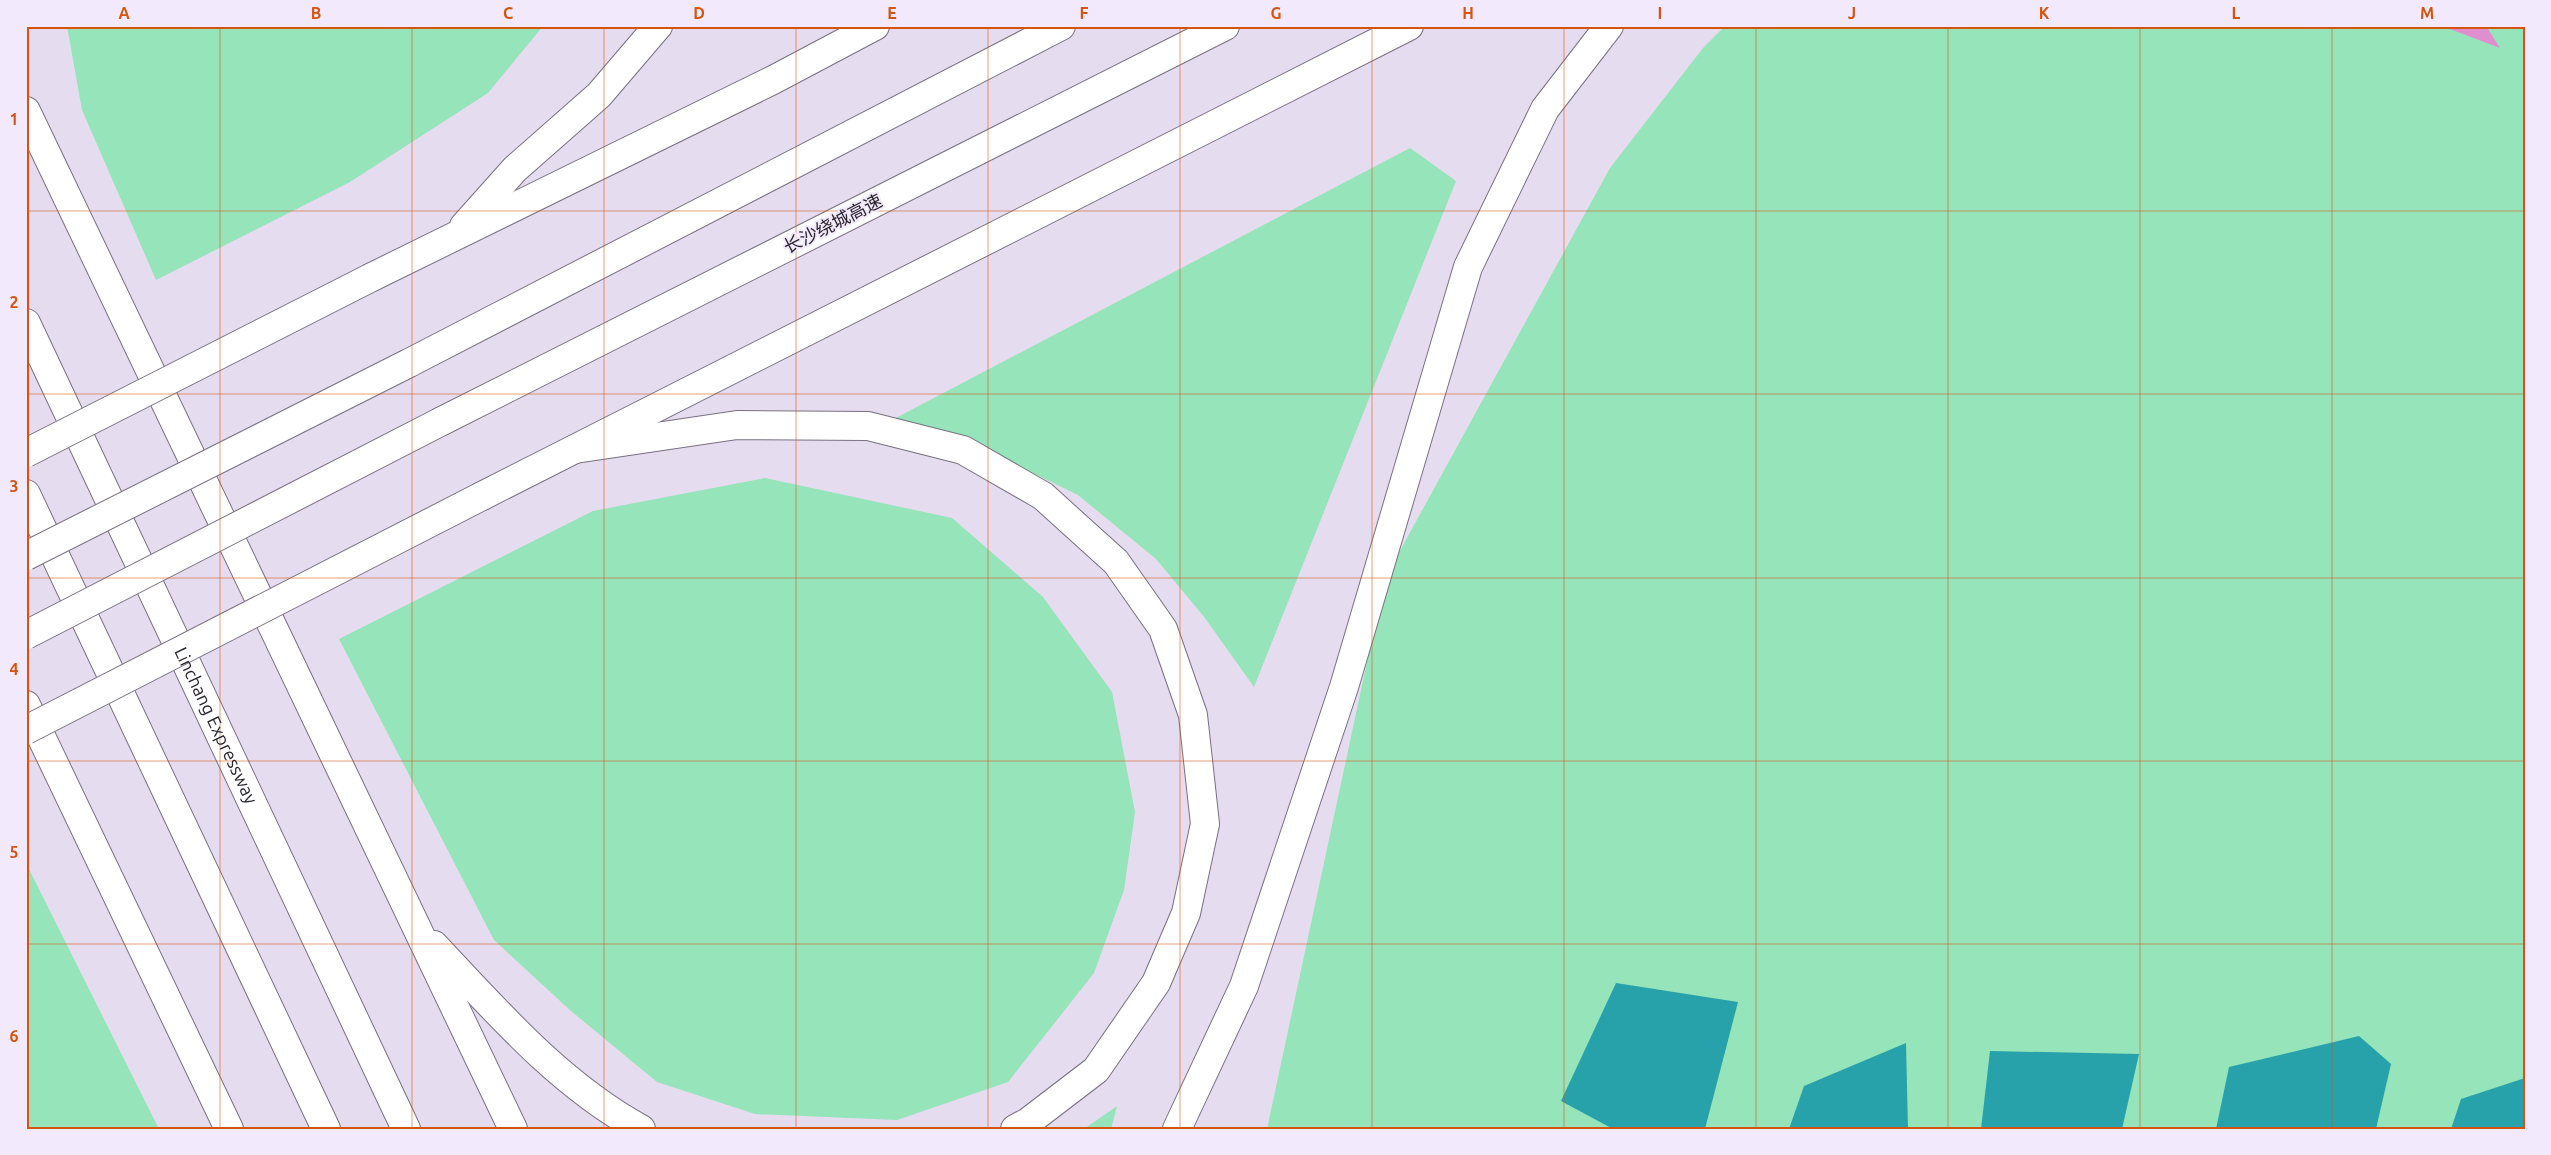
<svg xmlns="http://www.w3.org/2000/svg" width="2551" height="1155" font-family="Ubuntu,'Noto Sans SC',sans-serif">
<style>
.green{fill:#95e4ba}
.water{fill:#28a2aa}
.building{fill:#df8fd0}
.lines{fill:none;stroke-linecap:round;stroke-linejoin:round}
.highway-casing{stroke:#797081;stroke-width:30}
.highway{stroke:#fff;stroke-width:28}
.highway-bridge-casing{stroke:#797081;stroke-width:30;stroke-linecap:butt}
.highway-bridge{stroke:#fff;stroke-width:28}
.grid{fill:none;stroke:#d5540f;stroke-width:1;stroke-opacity:0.55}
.labels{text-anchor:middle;stroke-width:4;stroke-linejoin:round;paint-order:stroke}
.street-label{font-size:18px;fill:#29252c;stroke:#f3e9fc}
.neatline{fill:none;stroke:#d5540f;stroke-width:2}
.grid-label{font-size:16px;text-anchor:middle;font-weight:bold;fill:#d5540f}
</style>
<rect width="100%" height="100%" fill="#e6dcef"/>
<g class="green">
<polygon points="67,26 543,26 488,93 350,182 156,280 82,110"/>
<polygon points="1725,26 2525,26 2525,1129 1267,1129 1385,578 1610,168 1703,48"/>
<polygon points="1410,148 1456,181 1254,687 1205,618 1156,559 1078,495 986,450 892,420"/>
<polygon points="765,478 952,518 1043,597 1112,692 1135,812 1124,890 1094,973 1008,1082 897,1120 755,1114 657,1082 571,1011 494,940 339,639 593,511"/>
<polygon points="26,863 159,1129 26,1129"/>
<polygon points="1117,1106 1111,1129 1084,1129"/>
</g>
<g class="water">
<polygon points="1616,983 1738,1002 1705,1129 1613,1129 1561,1101"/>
<polygon points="2359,1036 2391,1064 2376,1129 2216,1129 2229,1067"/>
<polygon points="1906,1043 1908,1129 1789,1129 1804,1086"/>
<polygon points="1990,1051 2139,1054 2122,1129 1981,1129"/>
<polygon points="2525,1078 2525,1129 2451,1129 2461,1099"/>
</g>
<polygon class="building" points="2442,26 2486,26 2500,48"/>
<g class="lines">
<g class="highway-casing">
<g id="highway">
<polyline points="26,111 513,1129"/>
<polyline points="464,226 515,169 599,95 658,26"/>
<polyline points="372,277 773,80 875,26"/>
<path id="s1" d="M26,323L406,1129"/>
<polyline points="409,363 1061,26"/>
<polyline points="442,421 1225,26"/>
<polyline points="575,449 737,425 868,426 963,450 1043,496 1116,562 1163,629 1193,715 1205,824 1186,913 1156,983 1096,1070 1028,1122 1015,1129"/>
<polyline points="26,494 326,1129"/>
<polyline points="482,496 1409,26"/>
<polyline points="26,705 229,1129"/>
<path d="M434,945C497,1012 559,1084 641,1129"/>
<polyline points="1177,1129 1244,986 1344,687 1468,267 1545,109 1609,26"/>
</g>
</g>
<use href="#highway" class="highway"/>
<g class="highway-bridge-casing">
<g id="highway-bridge">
<polyline points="26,453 372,277"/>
<polyline points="26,556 409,363"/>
<polyline points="26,635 442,421"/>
<polyline points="26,730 482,496"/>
</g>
</g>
<use href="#highway-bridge" class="highway-bridge"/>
</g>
<path class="grid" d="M220,26V1129M412,26V1129M604,26V1129M796,26V1129M988,26V1129M1180,26V1129M1372,26V1129M1564,26V1129M1756,26V1129M1948,26V1129M2140,26V1129M2332,26V1129M26,211H2525M26,394H2525M26,578H2525M26,761H2525M26,944H2525"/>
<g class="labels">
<g class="street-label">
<text transform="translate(833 224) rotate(-27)" y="6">长沙绕城高速</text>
<text dy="6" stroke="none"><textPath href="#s1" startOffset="445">Linchang Expressway</textPath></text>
</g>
</g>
<rect width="2551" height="1155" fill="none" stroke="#f3e9fc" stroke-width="55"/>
<rect x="28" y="28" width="2496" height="1100" class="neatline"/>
<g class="grid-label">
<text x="124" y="19">A</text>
<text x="316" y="19">B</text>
<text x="508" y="19">C</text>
<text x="699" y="19">D</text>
<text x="892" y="19">E</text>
<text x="1084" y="19">F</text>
<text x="1276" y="19">G</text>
<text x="1468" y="19">H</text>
<text x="1660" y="19">I</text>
<text x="1852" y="19">J</text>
<text x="2044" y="19">K</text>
<text x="2236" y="19">L</text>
<text x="2427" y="19">M</text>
<text x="14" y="125">1</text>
<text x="14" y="308">2</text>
<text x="14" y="492">3</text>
<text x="14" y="675">4</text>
<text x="14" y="858">5</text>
<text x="14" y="1042">6</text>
</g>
</svg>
